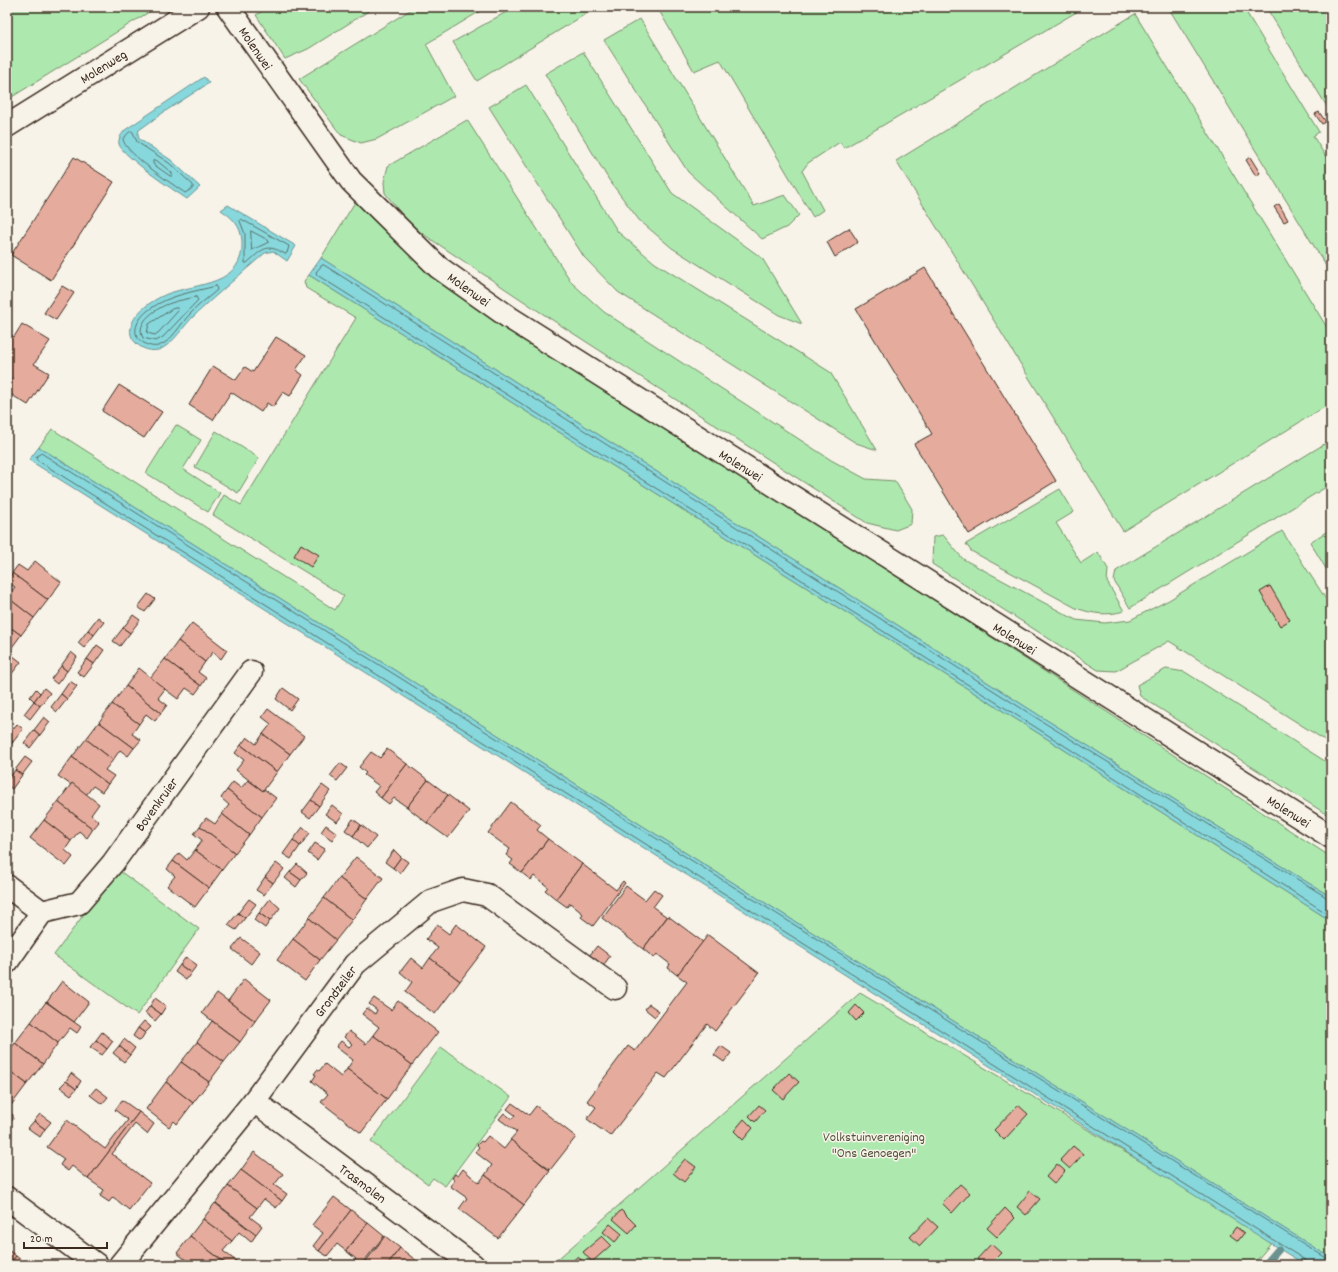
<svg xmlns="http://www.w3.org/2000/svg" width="1338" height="1272" font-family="Dekko,sans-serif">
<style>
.green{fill:#ade9af;stroke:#748a66}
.water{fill:#87d8dd;stroke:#699291}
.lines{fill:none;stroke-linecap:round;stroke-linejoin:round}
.shore{stroke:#59706a;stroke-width:1}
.stream{stroke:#699291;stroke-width:8}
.building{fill:#e5ac9e;stroke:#3b2a1e}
.minor-casing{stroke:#3b2a1e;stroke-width:25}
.major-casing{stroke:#3b2a1e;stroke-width:25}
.minor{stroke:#f7f3e8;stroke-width:22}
.major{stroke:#f7f3e8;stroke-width:22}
.labels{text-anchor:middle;stroke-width:3;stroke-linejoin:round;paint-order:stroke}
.street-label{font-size:14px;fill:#3b2a1e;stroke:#f7f3e8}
.park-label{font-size:14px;fill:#52503b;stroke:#f7f3e8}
</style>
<rect width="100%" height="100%" fill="#f7f3e8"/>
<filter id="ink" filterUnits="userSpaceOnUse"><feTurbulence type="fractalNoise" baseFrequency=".025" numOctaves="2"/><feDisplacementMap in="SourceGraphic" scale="8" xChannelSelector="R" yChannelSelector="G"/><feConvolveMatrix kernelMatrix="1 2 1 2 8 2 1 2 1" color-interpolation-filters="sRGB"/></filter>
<g filter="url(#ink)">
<g class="green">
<polygon points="7,7 157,7 7,100"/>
<polygon points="269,7 375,7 308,49 285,59 256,15"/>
<polygon points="415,7 487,7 426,44 454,96 377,139 361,143 341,135 299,79"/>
<polygon points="515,7 597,7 477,81 453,42"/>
<polygon points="657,7 1085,7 844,148 840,142 808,163 802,171 823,210 813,217 720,60 694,71"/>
<polygon points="1168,7 1243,7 1319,132 1313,136 1326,157 1331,154 1331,274"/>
<polygon points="1266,7 1331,7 1331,113"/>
<polygon points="1135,14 1331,334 1331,403 1123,531 896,161"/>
<polygon points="640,19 754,206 785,195 799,215 787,227 762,239 688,172 604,40"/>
<polygon points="583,52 672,193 762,258 802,324 779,315 672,248 639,220 609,180 545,74"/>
<polygon points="526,85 618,232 655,263 830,372 877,450 856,443 618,292 584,257 489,107"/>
<polygon points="467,120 572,283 604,312 831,460 866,479 895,481 912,509 911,524 896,530 867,523 537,310 411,226 385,193 384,182 388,166"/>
<polygon points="355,202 426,271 1331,857 1331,897 1045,719 321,258"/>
<polygon points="309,275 1038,733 1331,921 1331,1258 39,447 52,429 335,610 344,596 213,515 224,495 241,505 356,318 306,288 304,281"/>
<polygon points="176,425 201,440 183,469 220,493 208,512 146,473"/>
<polygon points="216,431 259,458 238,493 195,467"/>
<polygon points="1331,440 1331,484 1130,608 1114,581 1116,571"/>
<path d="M1060,489L1074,512L1056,523L1081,563L1098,552L1108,569L1107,582L1124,611C1107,616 1093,614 1076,608L971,551L966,544Z"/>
<polygon points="1331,529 1331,577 1310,542"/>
<polygon points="1282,531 1331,607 1331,744 1169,641 1116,671 1098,670 932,564 933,537 943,535 963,559 1076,620 1105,623 1130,620 1169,600"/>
<polygon points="1166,669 1185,672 1331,765 1331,817 1140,696 1137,685"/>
<polygon points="117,869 199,929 137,1015 54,955"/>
<polygon points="860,993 1273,1241 1253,1265 551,1265"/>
<polygon points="441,1047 511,1097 445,1186 433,1178 428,1184 371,1142"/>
</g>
<g class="water">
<path d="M204,77L209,83L164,112L139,130L138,134L139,139L171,160L200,187L187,199C175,191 122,156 119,144C118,138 122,134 125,130Z"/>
<path d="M228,205L296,246L287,261L273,251L265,253C242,273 217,294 195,315C183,326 175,342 161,349C150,354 134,346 131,335C127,316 152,300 167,294C196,283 245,286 242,241C241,226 233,218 221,210Z"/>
<polygon points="321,258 1045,719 1331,897 1331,921 1038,733 309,275"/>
<polygon points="39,447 1331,1258 1331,1265 1306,1265 1286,1253 29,460"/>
</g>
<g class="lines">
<g class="shore">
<path d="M131,131L133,132L137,142L169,163L193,185V188L185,193C174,185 123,152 123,139Z"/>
<polygon points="156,160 172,173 172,176 170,176 153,164 153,161"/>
<path d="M241,219L289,246L287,253L285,254C266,242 262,250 247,263H245V234L240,221Z"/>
<polygon points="251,231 268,240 269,242 252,250"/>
<path d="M216,286L217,290C208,298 198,305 190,314C181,323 171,343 158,346C154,347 149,346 146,344C127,336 138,317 150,309C169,295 193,292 216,286Z"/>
<path d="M196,297L198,300L163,337L156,341L143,338C134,322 158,307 171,303C179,300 188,299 196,297Z"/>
<polygon points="177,308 178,311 159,332 155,335 147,333 149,324 172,309"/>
<polyline points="1331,900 1043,722 324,265 322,265 316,272 317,275 1040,730 1331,916"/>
<polyline points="1307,1265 1305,1260 37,460 36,457 41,453 1331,1261"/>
</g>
<polyline class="stream" points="1265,1265 1278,1250"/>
</g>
<g class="building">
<polygon points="1319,112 1326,122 1322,124 1315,114"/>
<polygon points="74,157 114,182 51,280 11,255"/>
<polygon points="1250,157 1260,173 1256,176 1246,160"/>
<polygon points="1279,204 1288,220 1284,222 1274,207"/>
<polygon points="849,228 858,242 835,257 827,242"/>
<polygon points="925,268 1056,481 969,534 914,444 932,434 856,309"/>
<polygon points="62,286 74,293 56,320 44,313"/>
<polygon points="22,324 50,341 34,364 49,373 28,405 7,392 7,388 13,379 7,375 7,332 14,337"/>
<polygon points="276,337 306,355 296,370 303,375 290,396 283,392 273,407 267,403 261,412 231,392 213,420 189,405 213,366 236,380 245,367 253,372"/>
<polygon points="119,385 162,412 144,438 102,411"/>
<polygon points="301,544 319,555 311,567 294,556"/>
<polygon points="35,561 61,582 48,600 12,573 18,565 27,571"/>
<polygon points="12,573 48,600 34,618 7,597 15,587 7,582"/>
<polygon points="1270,586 1290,620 1280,626 1260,592"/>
<polygon points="148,594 155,599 145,612 138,607"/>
<polygon points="7,597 34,618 21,635 7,625"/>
<polygon points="133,615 140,620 130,633 123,628"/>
<polygon points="98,617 104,622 94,635 88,630"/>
<polygon points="192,623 227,650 221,659 213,652 205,662 178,641"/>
<polygon points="7,625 21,635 7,654"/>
<polygon points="123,628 130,633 120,646 113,641"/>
<polygon points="88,630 94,635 84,648 78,643"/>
<polygon points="178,641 205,662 198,672 206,678 201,686 165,659"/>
<polygon points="97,645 104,650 94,664 87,659"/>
<polygon points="8,652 21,662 7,680 7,654"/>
<polygon points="71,652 77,657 67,671 61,666"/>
<polygon points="87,659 94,664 84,677 77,672"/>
<polygon points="165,659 201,686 195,694 186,688 178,699 150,678"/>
<polygon points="61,666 67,671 57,684 51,679"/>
<polygon points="139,668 165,689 158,698 167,705 161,713 126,686"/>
<polygon points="70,681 77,686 67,699 61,694"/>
<polygon points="126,686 161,713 155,721 146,714 139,724 112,704"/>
<polygon points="44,688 50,693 40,706 34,701"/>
<polygon points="283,688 298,699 290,710 276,699"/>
<polygon points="36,689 40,693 34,701 30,697"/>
<polygon points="61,694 67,699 57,712 51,707"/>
<polygon points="34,701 40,706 30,719 24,714"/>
<polygon points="112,704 139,724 132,734 141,740 134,748 99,722"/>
<polygon points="268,709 304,736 290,754 263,734 271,724 262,717"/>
<polygon points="44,717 50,722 40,735 34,730"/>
<polygon points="99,722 134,748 128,756 120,750 113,760 86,739"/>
<polygon points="17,724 23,729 13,742 7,736"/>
<polygon points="34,730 40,735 30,748 24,743"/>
<polygon points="263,734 290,754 277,772 241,745 247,737 256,744"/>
<polygon points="7,737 13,742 7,750"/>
<polygon points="86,739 113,760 105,770 114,776 108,784 72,757"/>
<polygon points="241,745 277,772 263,791 236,770 244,760 235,753"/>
<polygon points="387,749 407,764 381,798 374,792 379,786 364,775 366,773 359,767 371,752 380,758"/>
<polygon points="25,757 32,762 22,775 15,770"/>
<polygon points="72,757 108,784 102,792 93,786 86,795 58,776"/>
<polygon points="340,763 347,768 337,781 330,776"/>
<polygon points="407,764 428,780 407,807 394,798 389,804 381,798"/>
<polygon points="15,770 22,775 12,789 7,785 7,782"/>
<polygon points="248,780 263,791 264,789 276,798 262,817 227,790 233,782 241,788"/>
<polygon points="428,780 448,795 427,823 407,807"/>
<polygon points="72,783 99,804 91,815 99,822 93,829 58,802"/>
<polygon points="322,785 330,791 319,806 311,800"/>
<polygon points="227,790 262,817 249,835 222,814 229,805 221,798"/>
<polygon points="448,795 469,811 448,838 427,823"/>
<polygon points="311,800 319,806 310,818 302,812"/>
<polygon points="58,802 93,829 87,838 79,831 71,841 44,820"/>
<polygon points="511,802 541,825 537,830 548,839 522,873 510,864 513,860 506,855 510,849 488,833"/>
<polygon points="332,805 343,814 337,822 325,814"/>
<polygon points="222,814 249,835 235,853 200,826 206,818 215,824"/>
<polygon points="353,819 361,825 353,836 345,830"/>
<polygon points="44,820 71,841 65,850 73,857 66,866 30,838"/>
<polygon points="326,825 337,833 332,840 321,832"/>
<polygon points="361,825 376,837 367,848 353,836"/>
<polygon points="200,826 235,853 222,870 195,850 202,840 194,834"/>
<polygon points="303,827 310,833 300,846 293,840"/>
<polygon points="548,839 582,864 556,899 545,890 548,887 534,876 531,880 522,873"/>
<polygon points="293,840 300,846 291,859 283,854"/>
<polygon points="315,843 325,849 317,860 308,853"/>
<polygon points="195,850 222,870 209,888 173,861 179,853 187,860"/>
<polygon points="394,850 401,857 393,868 385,862"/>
<polygon points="356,857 383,878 367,899 339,878"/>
<polygon points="401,857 408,862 400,873 393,868"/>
<polygon points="173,861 209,888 195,907 167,886 175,876 167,869"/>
<polygon points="276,863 284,869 273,883 265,877"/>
<polygon points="297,864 307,873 301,880 290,872"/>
<polygon points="582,864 616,890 623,881 625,883 593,926 581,917 583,914 570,903 567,907 556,899"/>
<polygon points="290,872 301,880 296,887 285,878"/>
<polygon points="265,877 273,883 264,895 256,890"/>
<polygon points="339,878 367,899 352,920 324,898"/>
<polygon points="626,886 645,900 654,889 662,895 653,907 667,917 643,949 602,918"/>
<polygon points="324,898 352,920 336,940 309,918"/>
<polygon points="249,899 256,904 245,918 238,913"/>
<polygon points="270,899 280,908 270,921 259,913"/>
<polygon points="238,913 245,918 236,930 228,925"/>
<polygon points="259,913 270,921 265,928 254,920"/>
<polygon points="668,916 703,942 677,975 668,968 670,964 657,954 654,958 643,949"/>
<polygon points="309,918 336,940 320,960 293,939"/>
<polygon points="456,924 486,947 460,981 430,958 438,948 426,939 437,925 449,934"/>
<polygon points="708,935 759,973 715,1031 707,1024 666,1078 658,1073 610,1136 587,1119 596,1107 587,1101 628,1046 635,1051 687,982 677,975"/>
<polygon points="241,938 260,952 251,964 232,949"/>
<polygon points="293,939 320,960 305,981 277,960"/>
<polygon points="597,946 610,956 603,966 589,956"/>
<polygon points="186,957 197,965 191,973 180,965"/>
<polygon points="411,958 423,968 430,958 460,981 435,1014 405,992 412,982 400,972"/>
<polygon points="180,965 191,973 186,980 175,972"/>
<polygon points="244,979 271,1000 255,1021 228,1001"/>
<polygon points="62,981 89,1002 74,1022 47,1002"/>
<polygon points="217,993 255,1021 240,1042 202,1013"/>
<polygon points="155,998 166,1006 161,1014 150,1006"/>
<polygon points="374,998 391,1010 398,1001 438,1032 412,1065 373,1035 379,1027 362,1014 367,1008 375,1014 377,1010 369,1004"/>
<polygon points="46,1002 81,1027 77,1033 70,1028 58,1043 31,1022"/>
<polygon points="649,1004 659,1011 655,1017 645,1009"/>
<polygon points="856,1005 864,1013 856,1021 849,1013"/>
<polygon points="150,1006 161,1014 155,1021 145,1013"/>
<polygon points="144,1021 151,1027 145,1033 138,1028"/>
<polygon points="212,1021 240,1042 224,1062 197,1042"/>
<polygon points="31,1022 58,1043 43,1064 15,1043"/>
<polygon points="138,1028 145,1033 140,1041 133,1036"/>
<polygon points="349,1031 366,1044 373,1035 412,1065 387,1099 347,1069 353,1060 336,1047 341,1041 349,1047 352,1044 344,1037"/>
<polygon points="102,1032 113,1041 107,1049 96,1040"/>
<polygon points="124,1039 135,1048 130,1055 119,1046"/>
<polygon points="96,1040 107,1049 102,1055 90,1047"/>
<polygon points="197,1042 224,1062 209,1082 181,1062"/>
<polygon points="15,1043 43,1064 27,1084 7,1069 7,1054"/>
<polygon points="119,1046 130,1055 124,1062 113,1053"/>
<polygon points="721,1046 731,1053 724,1062 714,1055"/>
<polygon points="181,1062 209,1082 193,1103 166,1082"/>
<polygon points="325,1064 341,1077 347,1069 387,1099 361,1133 321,1102 328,1094 312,1081 316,1075 314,1074 317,1070 319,1071"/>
<polygon points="7,1069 27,1084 12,1104 7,1101"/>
<polygon points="71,1073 81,1081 76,1089 66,1081"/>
<polygon points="789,1073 799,1082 783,1099 773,1090"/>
<polygon points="66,1081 76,1089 71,1095 60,1087"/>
<polygon points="166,1082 193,1103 177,1124 174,1121 169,1127 146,1109"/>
<polygon points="96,1088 108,1097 102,1104 90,1095"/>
<polygon points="122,1100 139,1112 88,1179 72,1166 68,1171 60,1165 64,1159 47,1147 67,1120 105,1149 128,1120 115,1110"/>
<polygon points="7,1101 12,1104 7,1110 13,1115 13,1119 7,1127"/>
<polygon points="512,1103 529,1115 536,1106 576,1137 550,1170 510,1140 517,1132 499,1119 504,1113 512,1119 515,1115 507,1109"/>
<polygon points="759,1105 765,1110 755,1122 749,1116"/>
<polygon points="1018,1105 1028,1114 1004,1140 994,1130"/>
<polygon points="139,1112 154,1124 147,1134 135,1124 112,1154 150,1183 129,1210 113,1197 109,1202 100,1196 104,1190 88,1179"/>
<polygon points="40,1114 51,1122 45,1129 34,1121"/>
<polygon points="744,1119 753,1128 743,1140 734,1131"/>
<polygon points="34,1121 45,1129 40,1137 28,1128"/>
<polygon points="488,1136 504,1149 511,1140 550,1171 524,1205 485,1175 492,1165 475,1152 479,1147 477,1145 481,1141 483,1142"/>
<polygon points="1073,1146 1083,1154 1070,1169 1060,1160"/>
<polygon points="254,1152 283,1174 274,1185 287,1194 282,1201 241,1170"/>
<polygon points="685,1159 696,1167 684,1182 673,1173"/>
<polygon points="1057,1164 1065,1171 1054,1184 1046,1177"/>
<polygon points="463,1169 479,1183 485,1175 524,1205 498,1238 459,1209 467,1198 450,1186 455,1180 452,1178 455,1174 458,1176"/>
<polygon points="241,1170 282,1201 276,1208 264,1199 257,1208 228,1186"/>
<polygon points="960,1184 970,1193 952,1213 942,1203"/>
<polygon points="228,1186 257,1208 250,1217 262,1226 256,1234 216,1203"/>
<polygon points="1030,1191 1040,1199 1026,1215 1017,1207"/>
<polygon points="334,1197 351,1210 319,1251 313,1246 323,1233 312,1225"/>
<polygon points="215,1203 256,1235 251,1242 239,1232 232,1241 203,1219"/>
<polygon points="1005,1208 1015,1218 997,1237 987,1228"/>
<polygon points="351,1210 368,1223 346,1251 337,1244 327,1256 319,1251"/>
<polygon points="621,1210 636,1225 629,1233 613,1219"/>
<polygon points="928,1218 938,1227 920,1246 910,1237"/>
<polygon points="203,1219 232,1241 223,1251 236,1261 233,1265 228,1265 190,1236"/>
<polygon points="368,1223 384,1236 361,1265 351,1265 356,1259 346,1251"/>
<polygon points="610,1224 622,1234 615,1242 603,1232"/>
<polygon points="1236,1227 1244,1233 1238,1241 1230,1235"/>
<polygon points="190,1236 228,1265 192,1265 177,1253"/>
<polygon points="385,1236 400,1248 387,1265 363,1265"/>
<polygon points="602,1236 611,1245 592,1262 583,1252"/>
<polygon points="991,1244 1001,1253 989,1265 984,1265 977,1259"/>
<polygon points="400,1248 418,1262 416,1265 387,1265"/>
<polygon points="7,1249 16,1256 9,1265 7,1265"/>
<polygon points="16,1256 27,1265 9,1265"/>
<polygon points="578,1256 585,1265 568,1265"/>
</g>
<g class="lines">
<g class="minor-casing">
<g id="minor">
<polyline points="228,7 351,181 438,267 510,318 1331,837"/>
<polyline points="7,886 42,912"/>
<polyline points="42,912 79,903 113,863 251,672"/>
<polyline points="7,962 42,912"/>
<polyline points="254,1101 473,1265"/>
<polyline points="7,1198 97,1265"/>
<polyline points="120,1265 254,1101 355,964 431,901 463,890 487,895 615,988"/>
</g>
</g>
<g class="major-casing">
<polyline id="major" points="7,126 198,7"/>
</g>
<use href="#minor" class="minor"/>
<use href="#major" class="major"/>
</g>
</g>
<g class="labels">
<g class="street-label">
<text transform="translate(256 48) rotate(56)" y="5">Molenwei</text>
<text transform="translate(103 66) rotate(-32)" y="5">Molenweg</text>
<text transform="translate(469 289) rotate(35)" y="5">Molenwei</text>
<text transform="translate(741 465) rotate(32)" y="5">Molenwei</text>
<text transform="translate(1015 638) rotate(32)" y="5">Molenwei</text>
<text transform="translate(156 804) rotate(-54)" y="5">Bovenkruier</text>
<text transform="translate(1289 811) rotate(32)" y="5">Molenwei</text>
<text transform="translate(335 991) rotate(-53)" y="5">Grondzeiler</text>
<text transform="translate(363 1183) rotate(37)" y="5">Trasmolen</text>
</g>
<g class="park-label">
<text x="874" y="1141">Volkstuinvereniging<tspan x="874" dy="16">"Ons Genoegen"</tspan></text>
</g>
</g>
<rect width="1338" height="1272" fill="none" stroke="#f7f3e8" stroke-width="24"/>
<rect x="12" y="12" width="1314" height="1248" fill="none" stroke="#3b2a1e" stroke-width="1.5" filter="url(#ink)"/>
<path d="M24 1242v6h83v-6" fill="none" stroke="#3b2a1e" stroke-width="2"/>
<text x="30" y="1242" font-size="12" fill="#3b2a1e" stroke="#f7f3e8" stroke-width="3" paint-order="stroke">20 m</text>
</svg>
